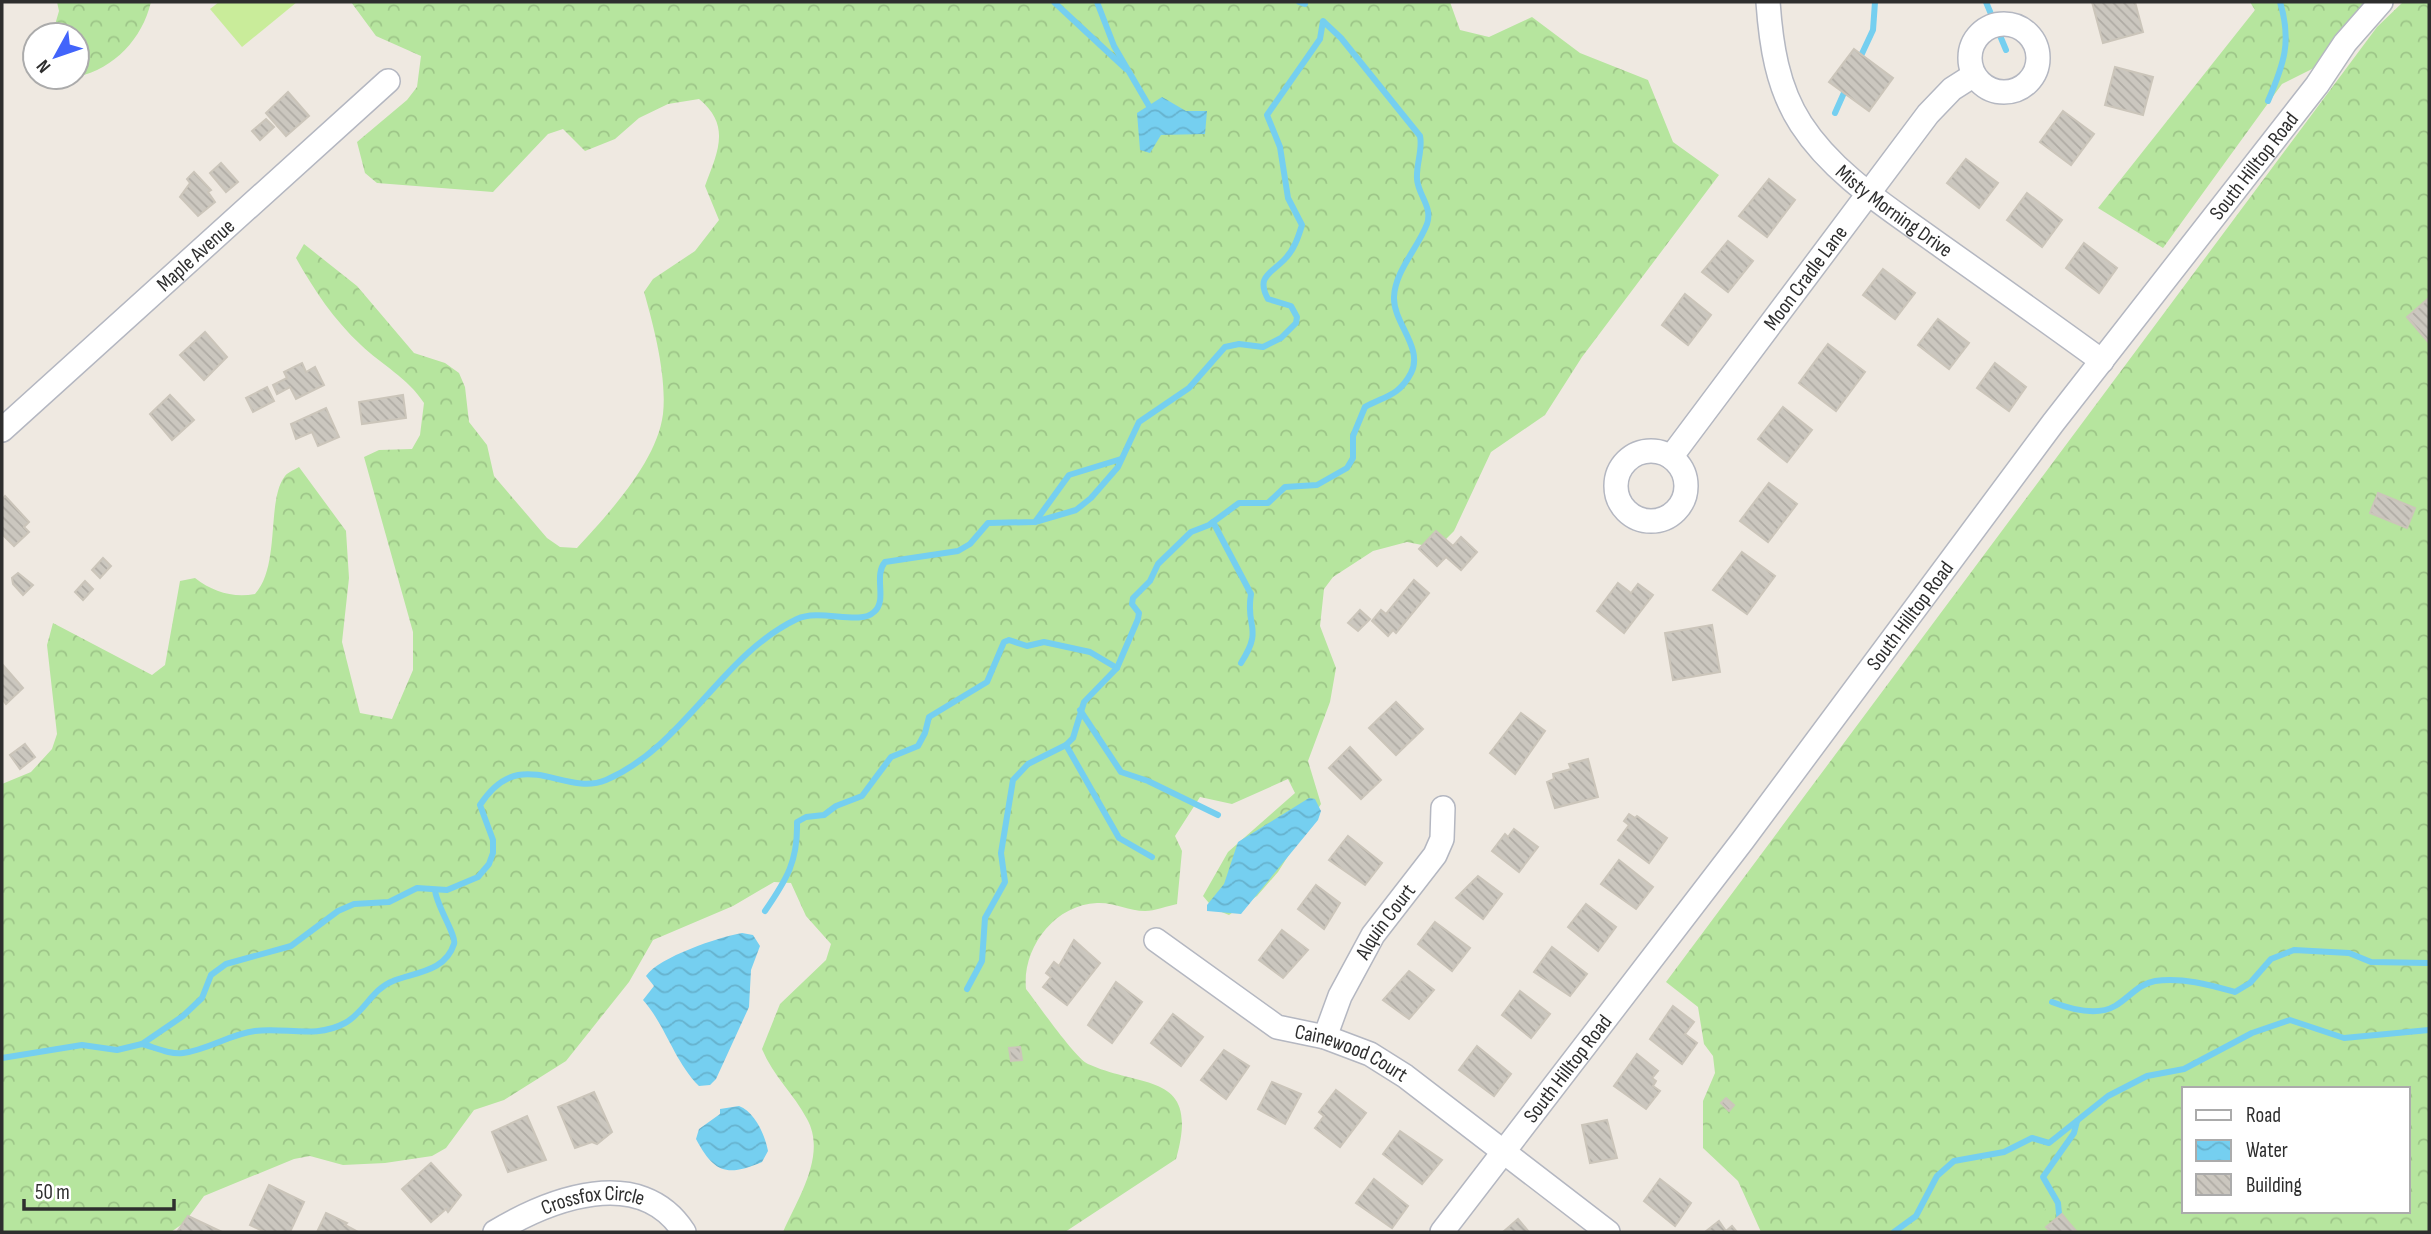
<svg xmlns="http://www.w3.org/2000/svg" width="2431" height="1234" font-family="'Sofia Sans Condensed',sans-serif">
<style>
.forest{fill:url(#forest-crowns);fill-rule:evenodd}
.wetland{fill:url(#wetland-marsh)}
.pitch{fill:#c9ec9a}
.water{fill:url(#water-waves)}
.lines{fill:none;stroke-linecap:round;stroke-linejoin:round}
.stream{stroke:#75cff0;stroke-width:6}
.building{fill:url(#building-back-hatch);stroke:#cbc5ba;stroke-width:2}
.street-casing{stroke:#b4b7c1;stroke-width:26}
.street{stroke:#fff;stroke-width:23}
.labels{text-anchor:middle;stroke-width:5;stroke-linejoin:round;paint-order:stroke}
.street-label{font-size:21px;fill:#2e2e2e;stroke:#fff}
</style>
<defs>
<pattern id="forest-crowns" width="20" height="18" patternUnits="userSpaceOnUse" patternTransform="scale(1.75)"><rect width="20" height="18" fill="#b6e59e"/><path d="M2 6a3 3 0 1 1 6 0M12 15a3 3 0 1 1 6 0" fill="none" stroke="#9dc588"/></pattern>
<pattern id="wetland-marsh" width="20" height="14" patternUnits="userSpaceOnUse" patternTransform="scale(1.75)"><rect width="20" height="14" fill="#b6e59e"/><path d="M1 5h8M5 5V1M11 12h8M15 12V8" fill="none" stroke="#9dc588"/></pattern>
<pattern id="water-waves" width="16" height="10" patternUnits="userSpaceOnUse" patternTransform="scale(1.75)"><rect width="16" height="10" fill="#75cff0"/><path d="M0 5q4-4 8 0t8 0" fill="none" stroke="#66b2ce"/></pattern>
<pattern id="building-back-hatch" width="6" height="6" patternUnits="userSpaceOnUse" patternTransform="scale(1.75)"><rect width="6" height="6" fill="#cbc7bf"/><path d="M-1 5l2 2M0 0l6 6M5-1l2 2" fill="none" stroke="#afaba4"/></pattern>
</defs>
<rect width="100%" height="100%" fill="#efe9e1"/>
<g class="forest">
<path d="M57,2H151C142,39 115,68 77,77V35H52L59,11Z"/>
<path d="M351,2H1450L1460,30L1489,37L1532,17L1580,53L1648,80L1673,142L1719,175L1582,357L1545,415L1491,452L1454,531L1443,542L1427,546L1407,542L1373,551L1333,577L1324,589L1320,626L1336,668L1330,702L1308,761L1321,804L1278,872L1257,896L1229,915L1214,909L1203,896L1228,852L1295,793L1288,779L1232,804L1200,797L1175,836L1182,851L1177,904C1167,906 1155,911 1145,911C1129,911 1113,902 1097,903C1054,905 1022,948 1026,989C1037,1003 1075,1058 1088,1064C1143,1089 1201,1071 1176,1159L1065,1232H783C798,1198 827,1155 807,1119C794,1094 773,1076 762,1049L780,1004L826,960L831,944L806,916L791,883L774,882L733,906L653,940L629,982L566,1061L504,1100L474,1110L446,1148L432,1156L385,1163L343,1165L310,1156L294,1159L204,1196L185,1222L171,1232H2V784L31,772L52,749L57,734L47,645L53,623L152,675L165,665L180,581L195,578C213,592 233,598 255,594C281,565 266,500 285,476C288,472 296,469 299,467L346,531L349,578L342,642L360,713L392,719L413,670V632L364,457L379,450L412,449L420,435L424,403C408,378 382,365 361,345C334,320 314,290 296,258L304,244L357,286L414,353L445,363L459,373L465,387L469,422L487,445L494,476L547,538L560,547L577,548C608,514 657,462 663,414C667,377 654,327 644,292L653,279L695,251L719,220L705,186C717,153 732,126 699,99L668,104L639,118L615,139L585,151L563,129L548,134L493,192L377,183L365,173L357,142L407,100L417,87L421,56L376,36Z"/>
<polygon points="2250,2 2371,2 2318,66 2282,84 2163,248 2098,208 2255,10"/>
<path d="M2403,2H2429V1232H1761L1738,1181L1703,1148V1101L1715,1073L1713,1056L1704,1044L1698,1007L1666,982L2377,27ZM2184,1089H2408V1211H2184Z"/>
</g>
<polygon class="wetland" points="2066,1199 2071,1213 2070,1224 2062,1214 2050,1224 2043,1212 2055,1200"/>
<polygon class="pitch" points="219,2 297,2 242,47 210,9"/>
<g class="water">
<polygon points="1162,97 1186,111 1207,111 1205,134 1161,135 1150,153 1140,150 1137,113"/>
<polygon points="1309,798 1315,799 1321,811 1318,820 1241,914 1207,911 1207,905 1224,884 1238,842"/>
<path d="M742,933L753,935L760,946L751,970L749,1007L716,1079L710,1085L699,1086C674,1061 666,1026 643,1000L654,986L646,976C659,957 719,937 742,933Z"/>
<path d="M739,1106C755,1112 765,1135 768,1151L762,1162C727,1177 714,1173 696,1139L699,1129L720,1114V1109Z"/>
</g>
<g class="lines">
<g class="stream">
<polyline points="1054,2 1126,69"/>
<polyline points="1097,2 1114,46 1149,106"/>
<polyline points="1299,2 1305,4"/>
<polyline points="1986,2 2006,50"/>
<polyline points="1859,60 1873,30 1875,2"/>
<path d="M2268,101C2284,64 2292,41 2280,2"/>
<polyline points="1835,113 1847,86"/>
<polyline points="1035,522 1069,475 1121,459"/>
<path d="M1213,522L1251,594C1245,628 1264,627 1241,663"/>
<polyline points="1080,710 1121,772 1148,781 1218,815"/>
<polyline points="1066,745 1119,838 1152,857"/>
<path d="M765,911C787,879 798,861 797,822L806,817L824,815L836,806L862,796L891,757L918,746L925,733L929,717L987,682L1004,642L1009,640L1027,646L1044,642L1090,652L1117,668"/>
<path d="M967,989L982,961L985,918L1005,882L1001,853L1013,780L1028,764L1066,745L1073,738L1084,702L1117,668L1138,619L1139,613L1132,604L1133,598L1150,581L1158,564L1191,532L1209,525L1239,503H1268L1285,487L1317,485L1347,468L1353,458V436L1365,407C1385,396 1399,396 1411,373C1424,348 1393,323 1394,297C1395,271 1418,248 1427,224C1433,207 1418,195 1417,179C1416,164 1423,150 1420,136L1341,38L1324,22"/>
<path d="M2052,1002C2070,1009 2096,1017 2115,1006C2129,998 2138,984 2155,981C2182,977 2210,985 2235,992L2250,983L2271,959L2294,950L2349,953L2371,962L2429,963"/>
<path d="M142,1044C154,1047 170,1055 183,1053C208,1050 230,1034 255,1031C285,1027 316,1039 345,1023C364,1013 372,989 393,981C415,972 445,972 454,944C457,936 436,905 435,890"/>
<path d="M2,1058L82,1045L117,1050L142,1044L183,1016L202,998L211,975L226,964L291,946L338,911L354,904L389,902L417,888L447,890L478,877L489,864L493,853V840L480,805C521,742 563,798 606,780C685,746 721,655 797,619C820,608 860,626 874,612C888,600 873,576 885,562L958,551L970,544L988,523L1035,522L1076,510L1091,498L1118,467L1139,422L1189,388L1225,347L1239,344L1263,347L1281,338L1296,323L1297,317L1291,306L1268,299C1256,277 1270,274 1284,260C1294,250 1298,238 1302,225L1288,198L1280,147L1267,115L1320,39L1323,21"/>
<polyline points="2060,1224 2058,1203 2043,1177 2074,1133 2077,1121"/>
<polyline points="1894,1232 1916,1216 1937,1176 1954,1161 2004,1152 2032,1138 2049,1143 2108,1096 2147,1076 2184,1069 2252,1033 2290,1020 2344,1038 2429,1030"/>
</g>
</g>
<g class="building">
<polygon points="2092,2 2135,2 2143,32 2103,43"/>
<polygon points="1854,49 1893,78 1869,111 1829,82"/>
<polygon points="2115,67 2153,77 2143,115 2105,105"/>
<polygon points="288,92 309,116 286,136 266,113"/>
<polygon points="2063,111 2094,134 2071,165 2040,142"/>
<polygon points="266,119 274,127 260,140 252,131"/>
<polygon points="1966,159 1998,183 1979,208 1947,183"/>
<polygon points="221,163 238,182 226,192 210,173"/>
<polygon points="194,172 211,190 208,192 215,202 198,216 180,197 190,183 187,179"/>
<polygon points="1769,179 1795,200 1767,237 1739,216"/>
<polygon points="2027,193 2062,220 2042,247 2007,220"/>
<polygon points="1728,241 1753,261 1728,292 1702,272"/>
<polygon points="2084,243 2117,268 2099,293 2066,268"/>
<polygon points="1883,269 1915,293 1895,319 1863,295"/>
<polygon points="1685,294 1711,315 1688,345 1662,325"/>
<polygon points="2429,298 2429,343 2407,317"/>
<polygon points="1938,319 1969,343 1949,369 1918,345"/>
<polygon points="205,332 227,357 204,380 180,355"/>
<polygon points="1828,344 1865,372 1836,411 1799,383"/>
<polygon points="302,363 306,372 315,367 324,385 296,399 290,387 277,394 273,385 287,378 284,372"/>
<polygon points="1995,363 2026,387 2009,411 1977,388"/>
<polygon points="267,387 274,401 253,412 246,398"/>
<polygon points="170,395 194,420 172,440 150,414"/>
<polygon points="403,395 406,418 362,424 359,402"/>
<polygon points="1783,407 1812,430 1787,462 1758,439"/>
<polygon points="326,408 339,437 318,446 312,432 296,439 291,424"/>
<polygon points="1769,483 1797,504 1768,542 1740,521"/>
<polygon points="2378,493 2415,508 2407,528 2370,513"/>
<polygon points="5,496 29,522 24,527 29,532 14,546 2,534 2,500"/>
<polygon points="1436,531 1453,546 1461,537 1477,552 1461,570 1446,557 1437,566 1419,549"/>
<polygon points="1742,552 1775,576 1747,614 1713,590"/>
<polygon points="103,558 111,566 100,578 92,570"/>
<polygon points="18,573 33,585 23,595 13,584 12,578"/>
<polygon points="1414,580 1429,593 1396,633 1393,630 1388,636 1372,621 1381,610 1386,614"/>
<polygon points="85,581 93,589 83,600 75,592"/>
<polygon points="1618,583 1631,593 1638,584 1653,595 1624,633 1597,611"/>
<polygon points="1360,610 1370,619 1358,631 1348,623"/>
<polygon points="1712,625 1720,672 1673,680 1665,633"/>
<polygon points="2,664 23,688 6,704 2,699"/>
<polygon points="1396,702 1423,729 1396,755 1369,728"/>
<polygon points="1521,713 1545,731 1515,774 1490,753"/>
<polygon points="25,744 35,757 20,769 10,755"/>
<polygon points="1350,747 1381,780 1361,799 1329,768"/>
<polygon points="1588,759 1598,797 1555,808 1547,782 1554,779 1553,774 1571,769 1569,764"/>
<polygon points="1629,814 1635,818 1637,816 1667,838 1649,863 1618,840 1629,825 1624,821"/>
<polygon points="1514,829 1538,847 1519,872 1492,851 1505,834 1508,837"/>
<polygon points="1348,836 1382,863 1365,885 1329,860"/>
<polygon points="1619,860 1653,887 1636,909 1601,884"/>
<polygon points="1478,876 1502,894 1483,919 1456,898"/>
<polygon points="1316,885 1340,903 1324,929 1298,909"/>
<polygon points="1586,904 1616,927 1598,951 1568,927"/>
<polygon points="1435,922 1470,948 1452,971 1418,944"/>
<polygon points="1282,930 1308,950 1283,978 1259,960"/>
<polygon points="1074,940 1100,963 1067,1005 1043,987 1051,977 1046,973 1054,962 1059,966"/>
<polygon points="1552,947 1587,974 1570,996 1534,972"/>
<polygon points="1409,971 1434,990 1409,1019 1383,1000"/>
<polygon points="1116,982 1142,1002 1112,1043 1088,1025"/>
<polygon points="1520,991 1550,1014 1531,1038 1502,1015"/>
<polygon points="1673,1006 1694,1022 1685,1034 1697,1043 1682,1064 1650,1039"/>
<polygon points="1173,1014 1203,1037 1181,1066 1151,1043"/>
<polygon points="1477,1046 1511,1074 1494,1096 1459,1070"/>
<polygon points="1020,1047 1022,1060 1011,1061 1009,1048"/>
<polygon points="1224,1050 1249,1066 1226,1099 1201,1080"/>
<polygon points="1637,1054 1658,1071 1652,1078 1656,1081 1653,1086 1660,1091 1646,1109 1614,1086"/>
<polygon points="1272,1082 1301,1094 1285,1124 1258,1109"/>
<polygon points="1336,1090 1366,1113 1340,1147 1315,1128 1324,1116 1319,1112"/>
<polygon points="594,1092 612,1132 597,1144 592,1142 575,1148 558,1107"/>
<polygon points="1726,1098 1734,1105 1729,1111 1721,1103"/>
<polygon points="527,1116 546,1160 508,1172 492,1132"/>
<polygon points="1607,1120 1617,1158 1590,1163 1582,1125"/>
<polygon points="1400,1131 1442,1160 1422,1184 1383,1154"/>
<polygon points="431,1163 461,1195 448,1212 446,1209 431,1222 402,1189"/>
<polygon points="1374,1179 1408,1206 1392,1228 1356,1203"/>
<polygon points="1660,1179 1691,1203 1675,1226 1644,1201"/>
<polygon points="269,1185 304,1202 290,1232 265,1232 250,1225"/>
<polygon points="326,1213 347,1223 345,1225 358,1232 317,1232"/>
<polygon points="2062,1214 2070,1224 2077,1232 2051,1232 2046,1227"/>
<polygon points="188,1216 222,1232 177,1232"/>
<polygon points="1518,1219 1529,1232 1503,1232"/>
<polygon points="1719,1221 1726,1231 1732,1226 1737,1232 1705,1232"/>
</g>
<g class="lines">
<g class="street-casing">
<g id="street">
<path id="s1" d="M1768,2C1771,44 1777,87 1801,124C1834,175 1889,208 1937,243C1992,282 2047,321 2102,361"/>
<circle cx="2004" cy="58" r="34"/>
<path id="s2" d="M2,430L388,81"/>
<circle cx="1651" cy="486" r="35"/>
<path id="s3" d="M1671,457L1928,114L1952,89L1974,75"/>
<path id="s4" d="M1156,940L1277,1027L1325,1037L1370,1054L1405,1076L1608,1232"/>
<path id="s5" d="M1325,1037L1340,996L1373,935L1435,855L1442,839L1443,808"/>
<path id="s6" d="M495,1232C550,1199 640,1164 684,1232"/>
<path id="s7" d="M1442,1232L1743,840L2053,423L2317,85L2345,43L2381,2"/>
</g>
</g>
<use href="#street" class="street"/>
</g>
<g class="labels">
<g class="street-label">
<text dy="7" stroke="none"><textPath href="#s7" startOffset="1340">South Hilltop Road</textPath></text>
<text dy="7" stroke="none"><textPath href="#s1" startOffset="256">Misty Morning Drive</textPath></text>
<text dy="7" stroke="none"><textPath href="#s2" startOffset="261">Maple Avenue</textPath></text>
<text dy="7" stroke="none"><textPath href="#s3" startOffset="224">Moon Cradle Lane</textPath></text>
<text dy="7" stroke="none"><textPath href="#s7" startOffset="774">South Hilltop Road</textPath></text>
<text dy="7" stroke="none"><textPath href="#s5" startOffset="131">Alquin Court</textPath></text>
<text dy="7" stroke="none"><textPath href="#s4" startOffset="228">Cainewood Court</textPath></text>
<text dy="7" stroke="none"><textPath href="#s7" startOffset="206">South Hilltop Road</textPath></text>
<text dy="7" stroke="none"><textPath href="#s6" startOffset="105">Crossfox Circle</textPath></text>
</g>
</g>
<rect width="2431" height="1234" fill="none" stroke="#2e2e2e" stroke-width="7"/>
<rect x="2182" y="1087" width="228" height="126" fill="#ffffff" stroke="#ababab" stroke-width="2"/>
<rect x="2196" y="1110" width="35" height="10" fill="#ffffff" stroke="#ababab" stroke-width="2"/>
<text x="2246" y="1122" font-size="21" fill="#2e2e2e">Road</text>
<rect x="2196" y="1140" width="35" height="21" fill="url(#water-waves)" stroke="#ababab" stroke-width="2"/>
<text x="2246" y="1157" font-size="21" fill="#2e2e2e">Water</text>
<rect x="2196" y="1174" width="35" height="21" fill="url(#building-back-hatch)" stroke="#ababab" stroke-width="2"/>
<text x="2246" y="1192" font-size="21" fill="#2e2e2e">Building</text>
<g transform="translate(56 56) rotate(230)"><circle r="33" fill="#ffffff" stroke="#ababab" stroke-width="2"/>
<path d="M0-5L12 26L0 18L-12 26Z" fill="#4264fb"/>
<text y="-10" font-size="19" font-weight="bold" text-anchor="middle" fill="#2e2e2e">N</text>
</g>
<path d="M24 1199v10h150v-10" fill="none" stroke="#2e2e2e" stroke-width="3.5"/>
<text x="35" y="1199" font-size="21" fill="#2e2e2e" stroke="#ffffff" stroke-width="5" paint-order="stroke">50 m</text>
</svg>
